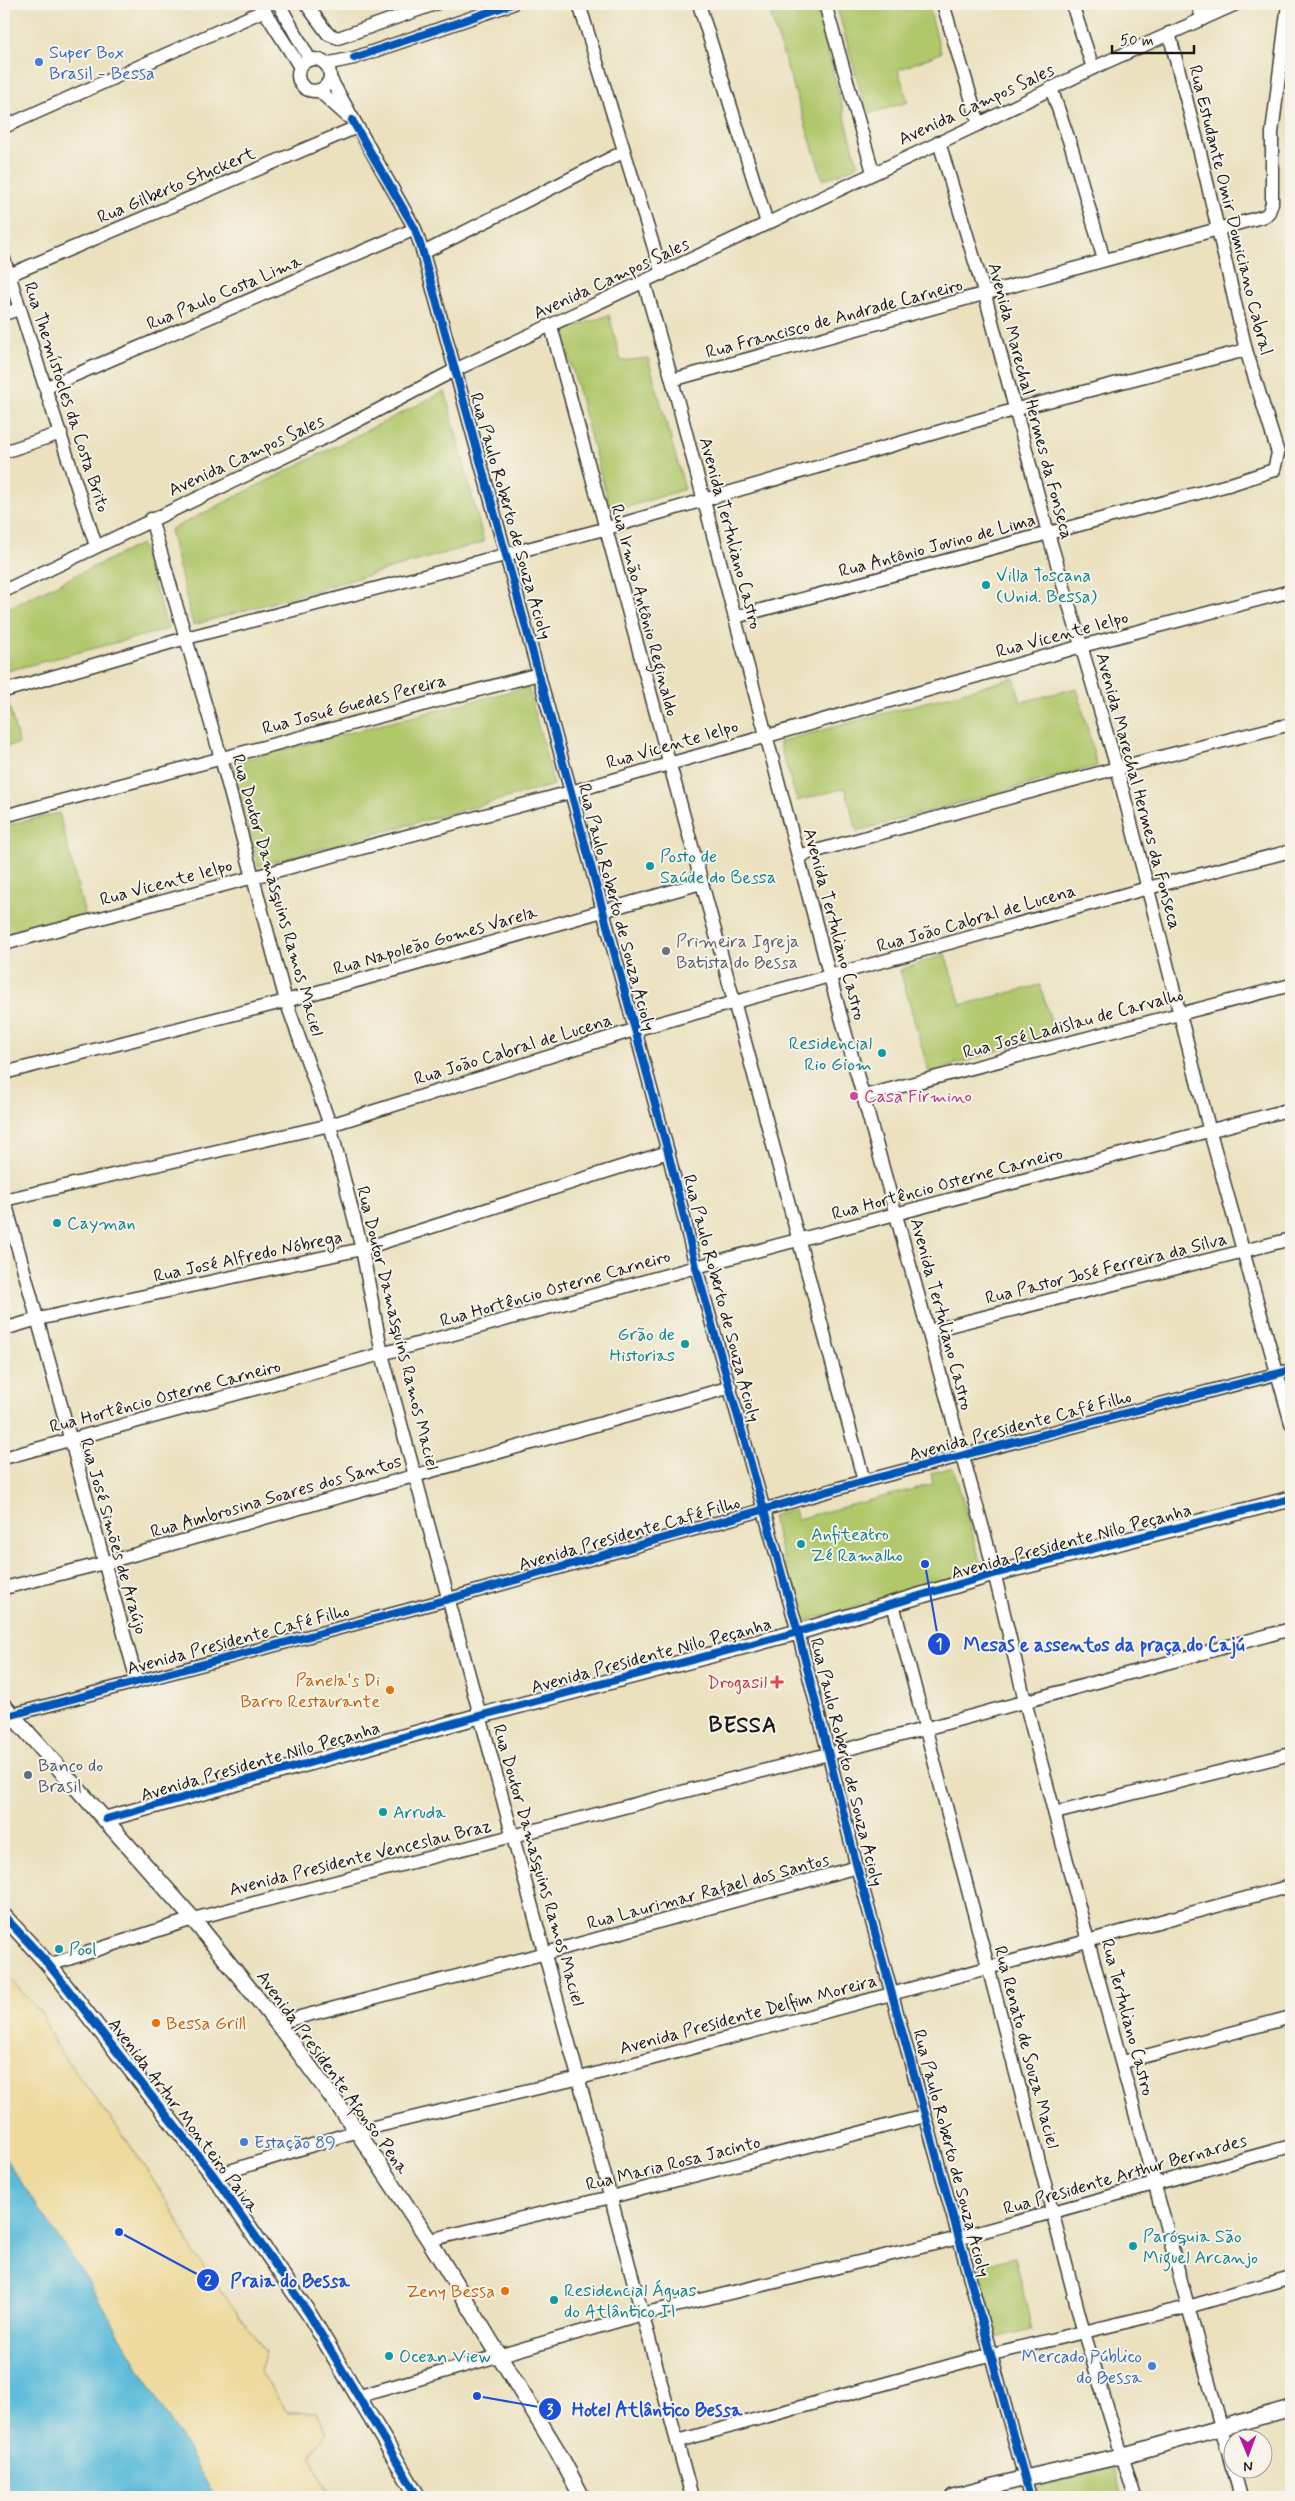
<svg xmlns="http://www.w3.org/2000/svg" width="1295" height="2501" font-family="Mynerve,sans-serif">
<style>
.green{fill:#b0c76b;stroke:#667244}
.sand{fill:#eeda9e;stroke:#857b5d}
.water{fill:#5cbbda;stroke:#3c6c7b}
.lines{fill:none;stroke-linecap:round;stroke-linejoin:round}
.minor-casing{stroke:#3b3a34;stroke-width:15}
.major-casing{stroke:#3b3a34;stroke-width:18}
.minor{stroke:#fff;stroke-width:12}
.major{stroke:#fff;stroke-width:15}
.cycleway-casing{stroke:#f7f3e8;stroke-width:11}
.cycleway{stroke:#0057b8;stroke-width:8}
.shop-dot{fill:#3f7fe0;stroke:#f7f3e8;stroke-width:2}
.culture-dot{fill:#0f9aa8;stroke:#f7f3e8;stroke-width:2}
.worship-dot{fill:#6b7280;stroke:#f7f3e8;stroke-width:2}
.hotel-dot{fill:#d1479c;stroke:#f7f3e8;stroke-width:2}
.health-dot{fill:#e0444e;stroke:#f7f3e8;stroke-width:2}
.food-dot{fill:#e8710a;stroke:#f7f3e8;stroke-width:2}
.service-dot{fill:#5c6f8a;stroke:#f7f3e8;stroke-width:2}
.labels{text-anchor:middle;stroke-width:4;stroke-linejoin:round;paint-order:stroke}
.shop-label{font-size:18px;fill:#366cbe;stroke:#f7f3e8;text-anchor:start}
.street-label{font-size:18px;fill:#1c1c1c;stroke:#f7f3e8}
.culture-label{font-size:18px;fill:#0d838f;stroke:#f7f3e8;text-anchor:start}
.worship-label{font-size:18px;fill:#5b616d;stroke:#f7f3e8;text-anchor:start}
.hotel-label{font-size:18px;fill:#b23c85;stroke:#f7f3e8;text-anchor:start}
.food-label{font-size:18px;fill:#c56008;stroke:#f7f3e8;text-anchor:end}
.health-label{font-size:18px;fill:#be3a42;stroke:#f7f3e8;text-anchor:end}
.service-label{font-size:18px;fill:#4e5e75;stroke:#f7f3e8;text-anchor:start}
.district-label{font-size:22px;font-weight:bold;letter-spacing:1px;fill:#1c1c1c;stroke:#f7f3e8}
.leader{fill:none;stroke:#1d4ed8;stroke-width:2}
.callout-dot{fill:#1d4ed8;stroke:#f7f3e8;stroke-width:2}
.mark-label{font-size:15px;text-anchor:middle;font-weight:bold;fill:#fff}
.callout-label{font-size:19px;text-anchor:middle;font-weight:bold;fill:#1d4ed8;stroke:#f7f3e8;stroke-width:4;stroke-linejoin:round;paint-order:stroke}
</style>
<rect width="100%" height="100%" fill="#f7f3e8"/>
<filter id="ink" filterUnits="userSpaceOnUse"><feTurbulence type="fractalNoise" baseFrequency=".02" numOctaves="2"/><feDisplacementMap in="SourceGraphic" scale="10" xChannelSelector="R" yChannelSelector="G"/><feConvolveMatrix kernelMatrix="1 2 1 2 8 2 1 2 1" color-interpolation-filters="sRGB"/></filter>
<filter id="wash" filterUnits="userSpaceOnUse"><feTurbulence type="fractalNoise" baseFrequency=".0096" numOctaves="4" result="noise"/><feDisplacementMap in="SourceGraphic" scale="20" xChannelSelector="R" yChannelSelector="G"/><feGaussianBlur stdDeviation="1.12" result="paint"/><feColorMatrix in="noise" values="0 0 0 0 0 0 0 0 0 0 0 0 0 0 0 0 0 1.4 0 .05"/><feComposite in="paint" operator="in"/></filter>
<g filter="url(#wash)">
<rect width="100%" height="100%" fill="#ebe1bf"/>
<g class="green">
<polygon points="767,4 815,4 858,166 823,180"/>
<polygon points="836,4 928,4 941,53 898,70 908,102 867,114"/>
<polygon points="4,281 12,306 4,308"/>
<polygon points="609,315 621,361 648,358 685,489 611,512 562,331"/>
<polygon points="445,391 484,542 193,625 170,530"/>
<polygon points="141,544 168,629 7,671 4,659 4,610"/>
<polygon points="1014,678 1021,702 1077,688 1097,766 857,831 845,788 797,801 779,742"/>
<polygon points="528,687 554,785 258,866 232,763"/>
<polygon points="8,701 19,744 4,747 4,702"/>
<polygon points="59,813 85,915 4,935 4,826"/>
<polygon points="945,954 961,1005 1040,985 1054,1032 929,1073 900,970"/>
<polygon points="953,1467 983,1571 799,1623 772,1516 794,1510 797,1519 933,1484 931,1473"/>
<polygon points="1015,2257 1032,2329 996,2338 977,2266"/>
<polygon points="1113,2466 1123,2497 1039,2497 1036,2488"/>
</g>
<polygon class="sand" points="4,1973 42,2014 56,2046 128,2142 172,2209 194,2254 266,2352 260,2371 287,2412 316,2412 327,2432 310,2457 330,2497 215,2497 89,2284 4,2157"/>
<polygon class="water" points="4,2157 86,2278 215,2497 4,2497"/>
</g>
<g filter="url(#ink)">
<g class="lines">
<g class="minor-casing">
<g id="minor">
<polyline points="260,4 300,67"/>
<polyline points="279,4 310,60"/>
<polyline points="306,4 328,34 338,38 435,4"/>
<polyline points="579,4 662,274"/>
<polyline points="699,4 767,223"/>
<polyline points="825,4 873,172"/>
<polyline points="943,4 979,124"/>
<polyline points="1072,4 1093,68"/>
<polyline points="1197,4 1203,19"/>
<circle cx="314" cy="75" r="16"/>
<polyline points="325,64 354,58 512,4"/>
<polyline points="330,78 415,229 423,253 571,792 668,1152 696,1267 798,1632 857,1867 1030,2497"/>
<polyline points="1051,88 1072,149 1104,260"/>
<polyline points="319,91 347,116"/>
<polyline points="4,127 265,10"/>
<polyline points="939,142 985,295 1048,533 1117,768 1210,1132 1291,1423"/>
<polyline points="423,253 623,152"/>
<polyline points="4,259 96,546"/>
<polyline points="9,275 357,127"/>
<polyline points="644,282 672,380 830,977 987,1543 1025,1701 1088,1941 1232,2467"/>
<polyline points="4,314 19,309"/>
<polyline points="551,326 864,1481"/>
<polyline points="672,380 1265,216 1269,212 1272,203 1272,133 1288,4"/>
<polyline points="47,387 415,229"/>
<polyline points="4,452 61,433"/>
<polyline points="151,519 221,758 286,1001 330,1125 362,1249 382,1354 692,2497"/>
<polyline points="4,591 332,434 455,370 979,124 1093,68 1236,4"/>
<polyline points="735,617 1228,485 1274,470 1278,453 1246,350 1200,152 1169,33"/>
<polyline points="4,691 186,638 604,529 1017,409 1246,350"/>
<polyline points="4,816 539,674"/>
<polyline points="798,856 1117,768 1291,724"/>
<polyline points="4,944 571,792 1082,646 1291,591"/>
<polyline points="4,1073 286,1001 701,883"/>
<polyline points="864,1096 1291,985"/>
<polyline points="4,1198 137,1681"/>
<polyline points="4,1200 330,1125 634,1030 1148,888 1291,851"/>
<polyline points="4,1329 38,1319 362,1249 668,1152"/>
<polyline points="929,1331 1291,1239"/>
<polyline points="4,1458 696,1267 1291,1109"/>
<polyline points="4,1588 104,1563 731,1387"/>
<polyline points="893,1604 1084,2333 1135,2497"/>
<polyline points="4,1717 449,1599 864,1481 1291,1370"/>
<polyline points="1055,1813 1291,1754"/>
<polyline points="49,1965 193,1919 928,1728 1291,1629"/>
<polyline points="277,2023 546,1953 857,1867"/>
<polyline points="1123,2062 1291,2017"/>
<polyline points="214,2176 357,2131 580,2078 1291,1886"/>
<polyline points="429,2240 611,2197 925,2116"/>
<polyline points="360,2396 642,2314 959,2238 1291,2146"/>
<polyline points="678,2441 992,2354 1188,2307 1291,2277"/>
<polyline points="1233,2468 1241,2497"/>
</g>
</g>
<g class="major-casing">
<g id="major">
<polyline points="4,1706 193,1919 277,2023 357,2131 429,2240 558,2452 582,2497"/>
<polyline points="106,1819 479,1716 798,1632 993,1574 1291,1499"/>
<polyline points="4,1916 49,1965 214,2176 309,2314 418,2497"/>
<polyline points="953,2497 1025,2478 1121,2456 1291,2408"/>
</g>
</g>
<use href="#minor" class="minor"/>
<use href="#major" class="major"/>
<g class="cycleway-casing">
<g id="cycleway">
<polyline points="354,58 512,4"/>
<polyline points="352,120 415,229 423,253 571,792 668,1152 696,1267 798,1632 857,1867 1030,2497"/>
<polyline points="4,1717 449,1599 864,1481 1291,1370"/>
<polyline points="106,1819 479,1716 798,1632 993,1574 1291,1499"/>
<polyline points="4,1916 49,1965 214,2176 309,2314 418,2497"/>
</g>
</g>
<use href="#cycleway" class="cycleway"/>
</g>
</g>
<g class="shop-dot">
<circle cx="39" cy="62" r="5"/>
<circle cx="244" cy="2142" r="5"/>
<circle cx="1152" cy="2366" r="5"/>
</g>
<g class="culture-dot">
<circle cx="986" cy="585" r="5"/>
<circle cx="650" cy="866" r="5"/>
<circle cx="882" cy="1053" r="5"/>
<circle cx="57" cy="1223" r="5"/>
<circle cx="685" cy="1344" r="5"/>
<circle cx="801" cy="1544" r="5"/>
<circle cx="383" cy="1812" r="5"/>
<circle cx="59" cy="1949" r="5"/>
<circle cx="1133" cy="2246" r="5"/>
<circle cx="554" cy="2300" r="5"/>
<circle cx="389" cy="2356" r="5"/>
</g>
<circle class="worship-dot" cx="666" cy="951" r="5"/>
<circle class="hotel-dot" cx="854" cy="1096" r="5"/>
<path class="health-dot" d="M774.5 1674.5h5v5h5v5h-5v5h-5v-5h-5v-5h5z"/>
<g class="food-dot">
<circle cx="390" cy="1690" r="5"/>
<circle cx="156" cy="2023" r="5"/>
<circle cx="505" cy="2291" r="5"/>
</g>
<circle class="service-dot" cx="28" cy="1775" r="5"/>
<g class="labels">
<g class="shop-label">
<text x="49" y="58">Super Box<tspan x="49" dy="21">Brasil - Bessa</tspan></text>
<text x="254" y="2148">Estação 89</text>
<text x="1142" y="2362" text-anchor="end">Mercado Público<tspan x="1142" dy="21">do Bessa</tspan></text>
</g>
<g class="street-label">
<text transform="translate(976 104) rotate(-25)" y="6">Avenida Campos Sales</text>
<text transform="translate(176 185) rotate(-23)" y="6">Rua Gilberto Stuckert</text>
<text transform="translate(1231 210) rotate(76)" y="6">Rua Estudante Omir Domiciano Cabral</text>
<text transform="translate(611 278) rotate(-25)" y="6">Avenida Campos Sales</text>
<text transform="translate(224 292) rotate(-23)" y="6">Rua Paulo Costa Lima</text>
<text transform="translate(834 318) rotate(-15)" y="6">Rua Francisco de Andrade Carneiro</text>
<text transform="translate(67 397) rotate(72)" y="6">Rua Themístocles da Costa Brito</text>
<text transform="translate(1031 401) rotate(75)" y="6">Avenida Marechal Hermes da Fonseca</text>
<text transform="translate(246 455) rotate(-25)" y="6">Avenida Campos Sales</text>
<text transform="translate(511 516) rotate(74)" y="6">Rua Paulo Roberto de Souza Acioly</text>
<text transform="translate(731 533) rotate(75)" y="6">Avenida Tertuliano Castro</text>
<text transform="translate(937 545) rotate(-15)" y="6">Rua Antônio Jovino de Lima</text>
<text transform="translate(645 610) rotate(75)" y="6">Rua Irmão Antônio Reginaldo</text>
<text transform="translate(1062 634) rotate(-15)" y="6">Rua Vicente Ielpo</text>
<text transform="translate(354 704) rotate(-15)" y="6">Rua Josué Guedes Pereira</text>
<text transform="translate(672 744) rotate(-16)" y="6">Rua Vicente Ielpo</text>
<text transform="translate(1139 791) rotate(75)" y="6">Avenida Marechal Hermes da Fonseca</text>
<text transform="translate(166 882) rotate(-15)" y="6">Rua Vicente Ielpo</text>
<text transform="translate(278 895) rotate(74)" y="6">Rua Doutor Damasquins Ramos Maciel</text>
<text transform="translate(617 907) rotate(75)" y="6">Rua Paulo Roberto de Souza Acioly</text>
<text transform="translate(976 918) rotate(-16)" y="6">Rua João Cabral de Lucena</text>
<text transform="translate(835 924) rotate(75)" y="6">Avenida Tertuliano Castro</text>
<text transform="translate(435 940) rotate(-16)" y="6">Rua Napoleão Gomes Varela</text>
<text transform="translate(1073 1023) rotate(-15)" y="6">Rua José Ladislau de Carvalho</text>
<text transform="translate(513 1049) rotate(-17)" y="6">Rua João Cabral de Lucena</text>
<text transform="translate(947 1183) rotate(-15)" y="6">Rua Hortêncio Osterne Carneiro</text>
<text transform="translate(248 1256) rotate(-12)" y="6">Rua José Alfredo Nóbrega</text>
<text transform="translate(1106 1268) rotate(-14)" y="6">Rua Pastor José Ferreira da Silva</text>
<text transform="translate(555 1288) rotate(-16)" y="6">Rua Hortêncio Osterne Carneiro</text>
<text transform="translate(722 1298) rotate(75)" y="6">Rua Paulo Roberto de Souza Acioly</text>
<text transform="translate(942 1314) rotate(75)" y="6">Avenida Tertuliano Castro</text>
<text transform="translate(398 1328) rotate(76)" y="6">Rua Doutor Damasquins Ramos Maciel</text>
<text transform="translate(165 1396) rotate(-15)" y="6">Rua Hortêncio Osterne Carneiro</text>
<text transform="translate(1020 1425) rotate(-15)" y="6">Avenida Presidente Café Filho</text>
<text transform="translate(276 1496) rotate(-16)" y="6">Rua Ambrosina Soares dos Santos</text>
<text transform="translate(629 1533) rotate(-16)" y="6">Avenida Presidente Café Filho</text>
<text transform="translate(114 1536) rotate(74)" y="6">Rua José Simões de Araújo</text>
<text transform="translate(1071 1541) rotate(-15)" y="6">Avenida Presidente Nilo Peçanha</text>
<text transform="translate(238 1639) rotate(-15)" y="6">Avenida Presidente Café Filho</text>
<text transform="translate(651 1655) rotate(-15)" y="6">Avenida Presidente Nilo Peçanha</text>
<text transform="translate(260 1761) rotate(-16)" y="6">Avenida Presidente Nilo Peçanha</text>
<text transform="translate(847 1762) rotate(76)" y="6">Rua Paulo Roberto de Souza Acioly</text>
<text transform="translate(360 1857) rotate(-14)" y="6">Avenida Presidente Venceslau Braz</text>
<text transform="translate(539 1865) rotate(74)" y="6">Rua Doutor Damasquins Ramos Maciel</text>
<text transform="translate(708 1891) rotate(-15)" y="6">Rua Laurimar Rafael dos Santos</text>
<text transform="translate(748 2014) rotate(-15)" y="6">Avenida Presidente Delfim Moreira</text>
<text transform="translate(1128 2017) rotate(75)" y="6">Rua Tertuliano Castro</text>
<text transform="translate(1027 2047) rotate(75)" y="6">Rua Renato de Souza Maciel</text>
<text transform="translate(333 2072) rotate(54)" y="6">Avenida Presidente Afonso Pena</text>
<text transform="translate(184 2115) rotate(53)" y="6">Avenida Artur Monteiro Paiva</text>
<text transform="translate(952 2153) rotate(75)" y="6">Rua Paulo Roberto de Souza Acioly</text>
<text transform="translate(673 2163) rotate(-14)" y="6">Rua Maria Rosa Jacinto</text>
<text transform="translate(1125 2174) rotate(-16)" y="6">Rua Presidente Arthur Bernardes</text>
</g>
<g class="culture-label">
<text x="996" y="581">Villa Toscana<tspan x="996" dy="21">(Unid. Bessa)</tspan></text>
<text x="660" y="862">Posto de<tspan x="660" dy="21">Saúde do Bessa</tspan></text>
<text x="872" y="1049" text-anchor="end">Residencial<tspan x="872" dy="21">Rio Giom</tspan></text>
<text x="67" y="1229">Cayman</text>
<text x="675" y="1340" text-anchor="end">Grão de<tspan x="675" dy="21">Historias</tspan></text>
<text x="811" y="1540">Anfiteatro<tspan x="811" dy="21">Zé Ramalho</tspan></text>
<text x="393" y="1818">Arruda</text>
<text x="69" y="1955">Pool</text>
<text x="1143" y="2242">Paróquia São<tspan x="1143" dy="21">Miguel Arcanjo</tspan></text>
<text x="564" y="2296">Residencial Águas<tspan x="564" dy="21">do Atlântico II</tspan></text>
<text x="399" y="2362">Ocean View</text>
</g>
<g class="worship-label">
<text x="676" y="947">Primeira Igreja<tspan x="676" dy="21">Batista do Bessa</tspan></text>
</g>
<g class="hotel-label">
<text x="864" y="1102">Casa Firmino</text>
</g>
<g class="food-label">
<text x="380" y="1686">Panela's Di<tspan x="380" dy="21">Barro Restaurante</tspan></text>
<text x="166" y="2029" text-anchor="start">Bessa Grill</text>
<text x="495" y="2297">Zeny Bessa</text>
</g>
<g class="health-label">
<text x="767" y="1688">Drogasil</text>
</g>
<g class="service-label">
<text x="38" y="1771">Banco do<tspan x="38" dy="21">Brasil</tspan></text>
</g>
<g class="district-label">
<text x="743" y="1732">BESSA</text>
</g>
</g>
<path class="leader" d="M925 1564L939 1644M119 2232L208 2280M477 2396L550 2409"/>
<g class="callout-dot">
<circle cx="925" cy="1564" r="5"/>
<circle cx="119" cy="2232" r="5"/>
<circle cx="477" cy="2396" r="5"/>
<circle cx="939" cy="1644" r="12"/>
<circle cx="208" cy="2280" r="12"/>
<circle cx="550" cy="2409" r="12"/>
</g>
<g class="mark-label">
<text x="939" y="1649">1</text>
<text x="208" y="2286">2</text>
<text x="550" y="2415">3</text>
</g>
<g class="callout-label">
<text x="1104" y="1651">Mesas e assentos da praça do Cajú</text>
<text x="290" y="2287">Praia do Bessa</text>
<text x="657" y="2416">Hotel Atlântico Bessa</text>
</g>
<rect width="1295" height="2501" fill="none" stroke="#f7f3e8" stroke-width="20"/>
<g transform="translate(1248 2454) rotate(179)"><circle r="24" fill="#f7f3e8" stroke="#9f9d96"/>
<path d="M0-4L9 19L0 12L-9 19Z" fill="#b5179e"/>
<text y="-8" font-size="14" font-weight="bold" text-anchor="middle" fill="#1c1c1c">N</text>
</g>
<path d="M1112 45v8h82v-8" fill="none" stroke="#1c1c1c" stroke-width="2.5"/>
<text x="1120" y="45" font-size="15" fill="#1c1c1c" stroke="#f7f3e8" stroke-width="4" paint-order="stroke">50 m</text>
</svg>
